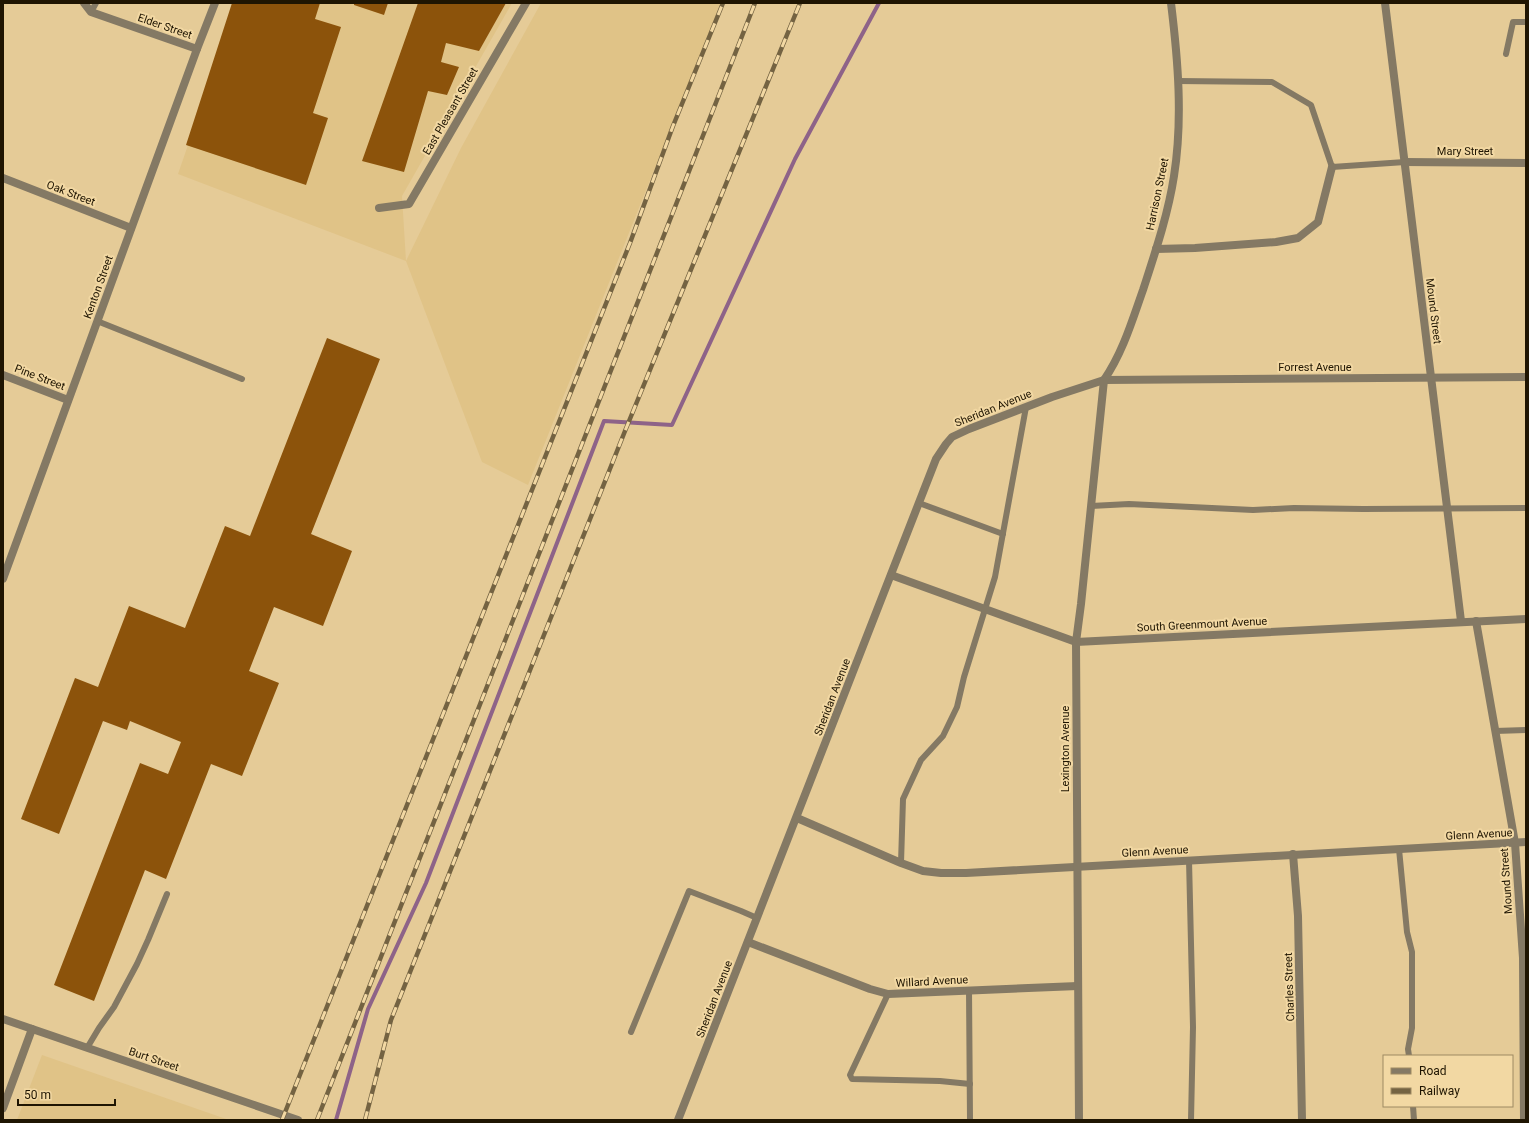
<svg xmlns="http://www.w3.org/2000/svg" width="1529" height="1123" font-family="Roboto,sans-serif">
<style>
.built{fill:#e0c387}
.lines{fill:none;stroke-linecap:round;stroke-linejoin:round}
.stream{stroke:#8e6388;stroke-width:4}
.building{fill:#8c530b}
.service{stroke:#847964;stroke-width:6}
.minor{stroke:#847964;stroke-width:8}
.rail-casing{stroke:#746342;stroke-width:4.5}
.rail{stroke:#f2d8a3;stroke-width:3;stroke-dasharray:9;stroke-linecap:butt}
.labels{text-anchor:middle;stroke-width:4;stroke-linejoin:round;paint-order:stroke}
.street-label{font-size:11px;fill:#1f1502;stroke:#f2d8a3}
</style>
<rect width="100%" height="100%" fill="#e5cb97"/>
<g class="built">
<polygon points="237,3 512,3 402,196 406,261 461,148 541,3 721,3 528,485 482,462 406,261 178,174"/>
<polygon points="42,1055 229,1120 17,1120"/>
</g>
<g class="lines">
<polyline class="stream" points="336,1120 368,1009 426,883 604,421 672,425 795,159 879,3"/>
</g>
<g class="building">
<polygon points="232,3 320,3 315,19 341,27 313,113 328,118 306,185 186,145"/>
<polygon points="354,3 388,3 384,15 354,5"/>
<polygon points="418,3 506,3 479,51 446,43 441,62 459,67 447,95 428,91 404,172 362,161"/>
<polygon points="327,338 380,359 311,534 352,551 323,626 274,607 249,671 279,683 242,776 211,764 166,879 145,870 94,1001 54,985 140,763 168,774 181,742 130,721 127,730 103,721 59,834 21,819 75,678 98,687 129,606 185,628 225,526 250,536"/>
</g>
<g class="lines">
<g class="service">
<polyline points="91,12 96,3"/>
<polyline points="1506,54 1513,22 1526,22"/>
<polyline points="1178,81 1272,82 1311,105 1332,167 1405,162"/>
<polyline points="97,321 242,379"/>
<polyline points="919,503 1003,534"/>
<polyline points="1091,506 1129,504 1253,510 1294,508 1363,509 1526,508"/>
<polyline points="1495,731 1526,730"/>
<polyline points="1399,849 1407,932 1412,952 1412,1028 1408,1049 1409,1056"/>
<polyline points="1189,860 1193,1027 1191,1120"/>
<polyline points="901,863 903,799 921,760 943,736 957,707 964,677 995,577 1026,407"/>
<polyline points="969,990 970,1120"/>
<polyline points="888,994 850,1075 852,1079 940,1081 970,1084"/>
<polyline points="631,1032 689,891 741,911 757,918"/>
<polyline points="87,1048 99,1028 114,1007 137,964 148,940 167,894"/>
<polyline points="1413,1106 1414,1120"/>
</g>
<g class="minor">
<polyline points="84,3 91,12 197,49"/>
<polyline points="1385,3 1461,621"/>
<polyline points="1405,162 1526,163"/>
<polyline points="3,178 131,228"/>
<polyline points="379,208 409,204 526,3"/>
<polyline points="1156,249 1195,248 1276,242 1298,238 1318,222 1332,167"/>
<polyline points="3,375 68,400"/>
<polyline points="891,575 1076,642 1526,619"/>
<polyline points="3,579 197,49 215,3"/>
<polyline points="1476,621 1515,843 1523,958 1524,1120"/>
<polyline points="797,818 901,863 923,871 941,873 966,873 1526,842"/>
<polyline points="1293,854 1298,916 1302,1120"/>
<polyline points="748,942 870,989 888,994 1078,986"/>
<polyline points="3,1019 298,1120"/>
<polyline points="3,1108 32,1029"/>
<polyline points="678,1120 936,459 946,444 952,437 969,429 1052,397 1104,380 1526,377"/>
<path d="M1079,1120L1076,642L1081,604L1104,380C1123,352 1132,321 1143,290C1155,253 1168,215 1174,176C1183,119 1178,60 1171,3"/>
</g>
<g class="rail-casing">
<g id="rail">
<polyline points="282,1120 630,243 673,126 723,3"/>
<polyline points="317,1120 755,3"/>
<polyline points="365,1120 391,1020 625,431 800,3"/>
</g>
</g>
<use href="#rail" class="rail"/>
</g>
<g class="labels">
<g class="street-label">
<text transform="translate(165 26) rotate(19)" y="4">Elder Street</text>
<text transform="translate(450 111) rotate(-60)" y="4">East Pleasant Street</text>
<text x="1465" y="155">Mary Street</text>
<text transform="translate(71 193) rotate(21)" y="4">Oak Street</text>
<text transform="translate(1157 194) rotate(-78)" y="4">Harrison Street</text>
<text transform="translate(98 287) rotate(-70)" y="4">Kenton Street</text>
<text transform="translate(1434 311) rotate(83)" y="4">Mound Street</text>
<text x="1315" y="371">Forrest Avenue</text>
<text transform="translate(40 377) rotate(21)" y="4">Pine Street</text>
<text transform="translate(993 408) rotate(-22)" y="4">Sheridan Avenue</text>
<text transform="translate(1202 624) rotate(-3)" y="4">South Greenmount Avenue</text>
<text transform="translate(832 697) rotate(-69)" y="4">Sheridan Avenue</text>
<text transform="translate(1065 749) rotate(-90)" y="4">Lexington Avenue</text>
<text transform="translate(1479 834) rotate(-3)" y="4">Glenn Avenue</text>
<text transform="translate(1155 851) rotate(-3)" y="4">Glenn Avenue</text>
<text transform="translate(1506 881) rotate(-94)" y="4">Mound Street</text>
<text transform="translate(932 981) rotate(-3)" y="4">Willard Avenue</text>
<text transform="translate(1289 987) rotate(-92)" y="4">Charles Street</text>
<text transform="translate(714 999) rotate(-69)" y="4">Sheridan Avenue</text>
<text transform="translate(154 1059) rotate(19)" y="4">Burt Street</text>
</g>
</g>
<rect width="1529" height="1123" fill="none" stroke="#1f1502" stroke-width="8"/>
<rect x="1383" y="1055" width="130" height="52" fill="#f2d8a3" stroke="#9e8a63"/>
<rect x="1391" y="1068" width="20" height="6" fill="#847964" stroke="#9e8a63"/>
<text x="1419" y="1075" font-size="12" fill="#1f1502">Road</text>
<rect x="1391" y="1088" width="20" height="6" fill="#746342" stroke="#9e8a63"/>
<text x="1419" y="1095" font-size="12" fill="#1f1502">Railway</text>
<path d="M18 1099v6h97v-6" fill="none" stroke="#1f1502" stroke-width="2"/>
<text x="24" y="1099" font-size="12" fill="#1f1502" stroke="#f2d8a3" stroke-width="3" paint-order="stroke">50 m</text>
</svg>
